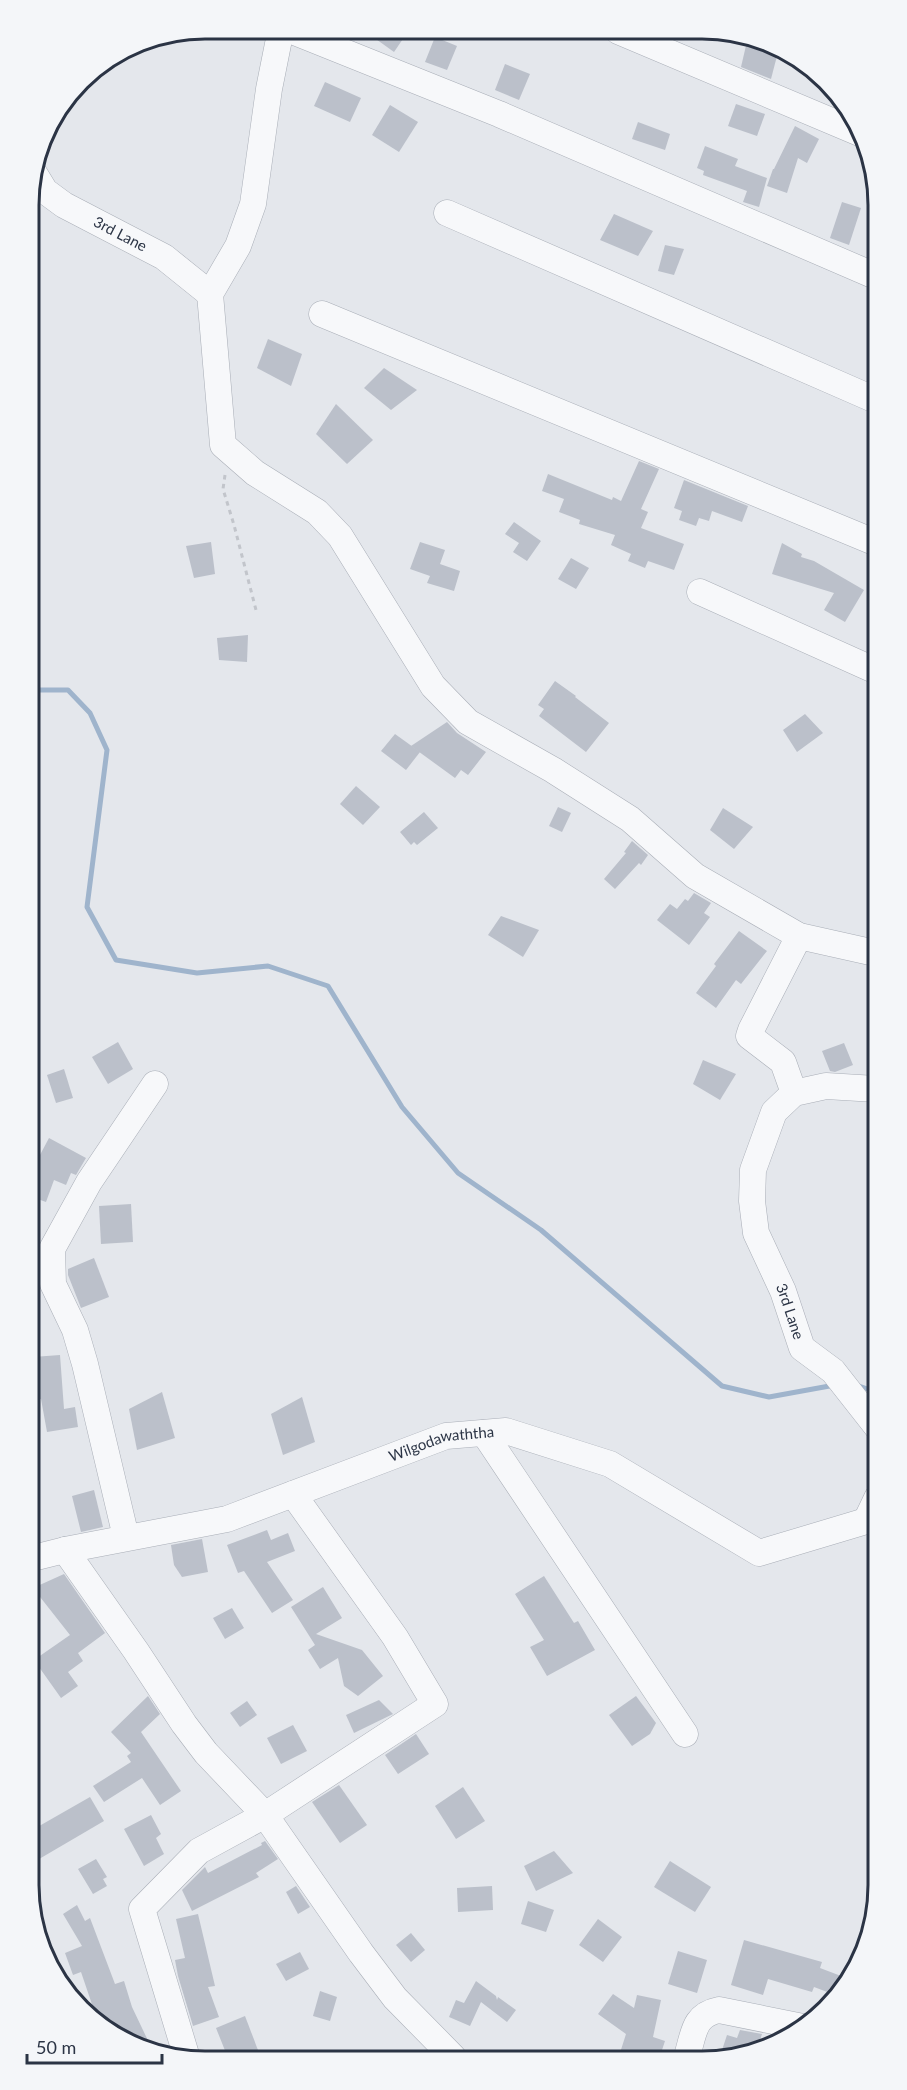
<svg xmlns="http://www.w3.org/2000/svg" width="907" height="2090" font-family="Lato,sans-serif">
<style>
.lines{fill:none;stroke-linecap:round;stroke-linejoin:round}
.stream{stroke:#9fb4cc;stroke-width:5}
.building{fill:#bbc0ca}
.minor-casing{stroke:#a9aeb7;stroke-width:27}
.path{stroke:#c2c5cb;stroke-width:3;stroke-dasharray:4.5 4.5;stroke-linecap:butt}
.minor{stroke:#f7f8fa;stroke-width:26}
.labels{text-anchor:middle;stroke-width:4.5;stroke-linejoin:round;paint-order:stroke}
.street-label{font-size:15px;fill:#2b3445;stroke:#f4f6f9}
.rim{fill:none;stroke:#2b3445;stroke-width:3}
</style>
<rect width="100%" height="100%" fill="#e4e7ec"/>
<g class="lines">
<g class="stream">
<polyline points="30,690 68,690 90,713 107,750 87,907 116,960 197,973 268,966 328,986 402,1107 458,1173 541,1230 722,1386 769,1397 835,1385"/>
<polyline points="856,1385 876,1392"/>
</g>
</g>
<g class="building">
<polygon points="362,29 409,30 394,52"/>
<polygon points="435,37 457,46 447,70 425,62"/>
<polygon points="748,37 778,52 771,79 741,67"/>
<polygon points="505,64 530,74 519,100 495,90"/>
<polygon points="325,82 361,98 350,122 314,106"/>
<polygon points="736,104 765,114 757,136 728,126"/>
<polygon points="390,105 418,122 399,152 372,135"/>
<polygon points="638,122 670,134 665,150 632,139"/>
<polygon points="795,126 819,139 807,163 798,158 787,193 767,186 773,169 774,169"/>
<polygon points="705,146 738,159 735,166 767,178 759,207 743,202 747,191 703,175 704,171 697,168"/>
<polygon points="842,202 861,208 849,245 830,238"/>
<polygon points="614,214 653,231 638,256 600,240"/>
<polygon points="665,245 684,249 674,275 658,271"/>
<polygon points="268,339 302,354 291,386 257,368"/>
<polygon points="384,368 417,390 391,410 364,388"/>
<polygon points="336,404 373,440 347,464 316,434"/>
<polygon points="639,461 659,469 641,509 648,512 641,528 684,544 674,570 648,561 645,568 628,561 631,554 611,545 615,535 579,524 580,520 559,512 564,499 542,491 548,474 612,500 613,497 621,501"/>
<polygon points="684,480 748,506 742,522 712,511 709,521 699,518 696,526 679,520 682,511 674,508"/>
<polygon points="514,522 541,541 527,561 513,552 519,543 505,534"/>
<polygon points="211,542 215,574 194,578 186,546"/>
<polygon points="420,542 445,550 440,564 460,571 454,591 427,583 430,576 410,569"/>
<polygon points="782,543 802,554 801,557 814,561 864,590 845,622 824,610 834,593 772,574"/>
<polygon points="571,558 589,568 576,589 558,579"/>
<polygon points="248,635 247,662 219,660 217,638"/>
<polygon points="555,681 576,696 575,697 609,723 586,752 539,716 544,709 538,705"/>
<polygon points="805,714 823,733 797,752 783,730"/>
<polygon points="447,722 457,733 486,752 468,775 461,770 455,778 411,746"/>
<polygon points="395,734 420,752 406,770 381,751"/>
<polygon points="356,786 380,807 363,825 340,804"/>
<polygon points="558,807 571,813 562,832 549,826"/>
<polygon points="723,808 753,827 734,849 710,830"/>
<polygon points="424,812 438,828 417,845 414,842 411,845 400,832"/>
<polygon points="632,841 648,855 641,865 639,863 615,889 604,879 626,853 624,852"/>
<polygon points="694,893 711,903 704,913 710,917 689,945 657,920 670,904 677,909 685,899 688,901"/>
<polygon points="501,916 539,930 523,957 488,935"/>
<polygon points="739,931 767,951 741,984 736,980 716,1008 696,993 716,966 714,964"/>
<polygon points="118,1042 133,1069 108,1084 92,1057"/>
<polygon points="844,1043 853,1065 835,1072 830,1071 822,1051"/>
<polygon points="703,1060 736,1074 720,1100 693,1084"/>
<polygon points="64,1069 73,1098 56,1103 47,1075"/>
<polygon points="49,1138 86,1158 76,1175 71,1173 66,1185 54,1180 46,1202 32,1197 32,1170"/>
<polygon points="131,1204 133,1242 101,1244 99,1206"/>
<polygon points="94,1258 109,1297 81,1308 68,1275 68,1269"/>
<polygon points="60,1355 64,1409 75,1407 78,1427 47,1432 41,1399 35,1400 33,1357"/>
<polygon points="162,1392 175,1438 137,1450 129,1409"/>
<polygon points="302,1397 315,1442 283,1455 271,1414"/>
<polygon points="94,1490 103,1527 81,1532 72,1496"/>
<polygon points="267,1530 271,1540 288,1533 295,1551 267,1562 293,1600 272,1613 244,1571 238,1573 227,1545"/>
<polygon points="202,1539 208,1572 182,1577 174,1565 171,1545"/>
<polygon points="64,1574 105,1633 78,1653 83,1661 68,1672 78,1686 61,1698 34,1660 70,1635 33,1588"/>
<polygon points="544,1576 574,1623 578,1621 595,1650 547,1676 530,1647 544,1640 515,1594"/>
<polygon points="323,1587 342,1618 316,1634 362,1650 383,1676 358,1696 344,1686 338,1658 320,1669 308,1650 315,1645 291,1607"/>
<polygon points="232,1608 244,1628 225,1639 213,1618"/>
<polygon points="148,1696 160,1714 141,1732 181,1791 160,1805 142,1778 104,1802 93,1786 131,1762 127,1756 131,1753 111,1732"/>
<polygon points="636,1696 656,1723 650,1734 632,1746 609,1715"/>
<polygon points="379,1700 393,1714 354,1733 346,1715"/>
<polygon points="247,1701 257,1715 240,1727 230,1713"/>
<polygon points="293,1725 307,1751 281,1764 267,1738"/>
<polygon points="416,1734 429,1754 398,1774 385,1755"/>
<polygon points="339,1785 367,1825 340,1843 312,1802"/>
<polygon points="463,1787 485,1821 456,1839 435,1806"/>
<polygon points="90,1797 104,1821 34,1862 34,1829"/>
<polygon points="151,1815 161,1834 156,1838 164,1854 144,1866 124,1829"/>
<polygon points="265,1841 278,1859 256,1873 259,1877 192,1911 182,1890 205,1867 208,1873 262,1845 261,1843"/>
<polygon points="554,1851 573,1873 536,1891 524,1866"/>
<polygon points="96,1859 107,1877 103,1879 107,1886 93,1894 78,1869"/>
<polygon points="670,1861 711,1887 695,1912 654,1887"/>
<polygon points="296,1886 310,1907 298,1914 286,1892"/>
<polygon points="492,1886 493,1910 458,1912 457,1888"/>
<polygon points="528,1901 554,1910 546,1932 521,1924"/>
<polygon points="77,1905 85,1921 90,1918 115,1984 124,1981 132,2007 152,2049 98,2022 81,1972 73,1975 65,1953 82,1946 63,1914"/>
<polygon points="198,1914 215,1986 208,1987 219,2017 193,2026 178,1976 175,1960 185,1958 176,1919"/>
<polygon points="598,1919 622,1937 603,1962 579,1945"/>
<polygon points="411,1933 425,1950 411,1962 396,1945"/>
<polygon points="744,1940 822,1962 820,1968 849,1979 838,1996 814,1987 812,1992 768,1979 763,1995 731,1985"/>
<polygon points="678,1951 707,1960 697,1993 668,1984"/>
<polygon points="300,1952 309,1969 286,1981 276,1964"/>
<polygon points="476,1981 496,1996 497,2000 498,1997 516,2010 507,2022 481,2002 470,2026 449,2017 456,2000 464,2003"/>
<polygon points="320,1991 337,1997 330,2021 313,2016"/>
<polygon points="613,1994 634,2008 637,1995 661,2000 653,2037 665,2041 660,2056 619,2056 626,2034 598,2014"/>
<polygon points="245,2016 261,2058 228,2058 216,2028"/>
<polygon points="740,2030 762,2034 756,2052 747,2056 720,2056 727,2035 737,2038"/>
</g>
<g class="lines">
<g class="minor-casing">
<g id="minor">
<polyline points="281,29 269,89 253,204 238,246 210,294 223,445 255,473 317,512 340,536 433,686 468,722 553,770 630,819 695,876 799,936 875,953"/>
<polyline points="287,29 499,114 873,275"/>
<polyline points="618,31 862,134"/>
<path id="s1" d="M34,173L45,191L64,205L164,257L210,294"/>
<polyline points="447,213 873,399"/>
<polyline points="322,314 874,542"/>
<polyline points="700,592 874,670"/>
<path id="s2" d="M876,1089L826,1086L794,1093L774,1112L753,1170L752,1201L756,1233L783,1291L802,1348L833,1371L877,1427"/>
<polyline points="794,1093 783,1062 749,1036 751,1030 799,936"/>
<polyline points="484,1433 685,1734"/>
<polyline points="866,1521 877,1498"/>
<polyline points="126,1537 85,1364 75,1330 53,1284 52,1249 89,1182 155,1084"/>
<polyline points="65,1550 136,1651 184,1724 206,1753 265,1815 361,1953 395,1998 453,2057"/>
<path id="s3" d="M33,1558L65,1550L227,1519L446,1436L506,1431L610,1464L759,1553L866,1521"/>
<path d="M687,2056C694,2034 693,2015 719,2010L803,2027"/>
<polyline points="187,2058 142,1909 199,1851 265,1815 435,1704 395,1637 293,1494"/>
</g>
</g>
<polyline class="path" points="225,475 223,489 234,525 256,610"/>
<use href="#minor" class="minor"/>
</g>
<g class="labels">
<g class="street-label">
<text dy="5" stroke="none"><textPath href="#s1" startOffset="108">3rd Lane</textPath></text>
<text dy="5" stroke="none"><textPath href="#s2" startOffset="321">3rd Lane</textPath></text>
<text dy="5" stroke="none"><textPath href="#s3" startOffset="426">Wilgodawaththa</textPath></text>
</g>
</g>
<path d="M0 0H907V2090H0ZM205 39H702A166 166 0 0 1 868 205V1885A166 166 0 0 1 702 2051H205A166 166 0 0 1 39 1885V205A166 166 0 0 1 205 39Z" fill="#f4f6f9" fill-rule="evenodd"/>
<path class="rim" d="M205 39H702A166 166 0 0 1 868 205V1885A166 166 0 0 1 702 2051H205A166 166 0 0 1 39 1885V205A166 166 0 0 1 205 39Z"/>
<path d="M27 2054v9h135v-9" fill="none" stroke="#2b3445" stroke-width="3"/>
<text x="36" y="2054" font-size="18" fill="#2b3445" stroke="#f4f6f9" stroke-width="4.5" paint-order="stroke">50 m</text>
</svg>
